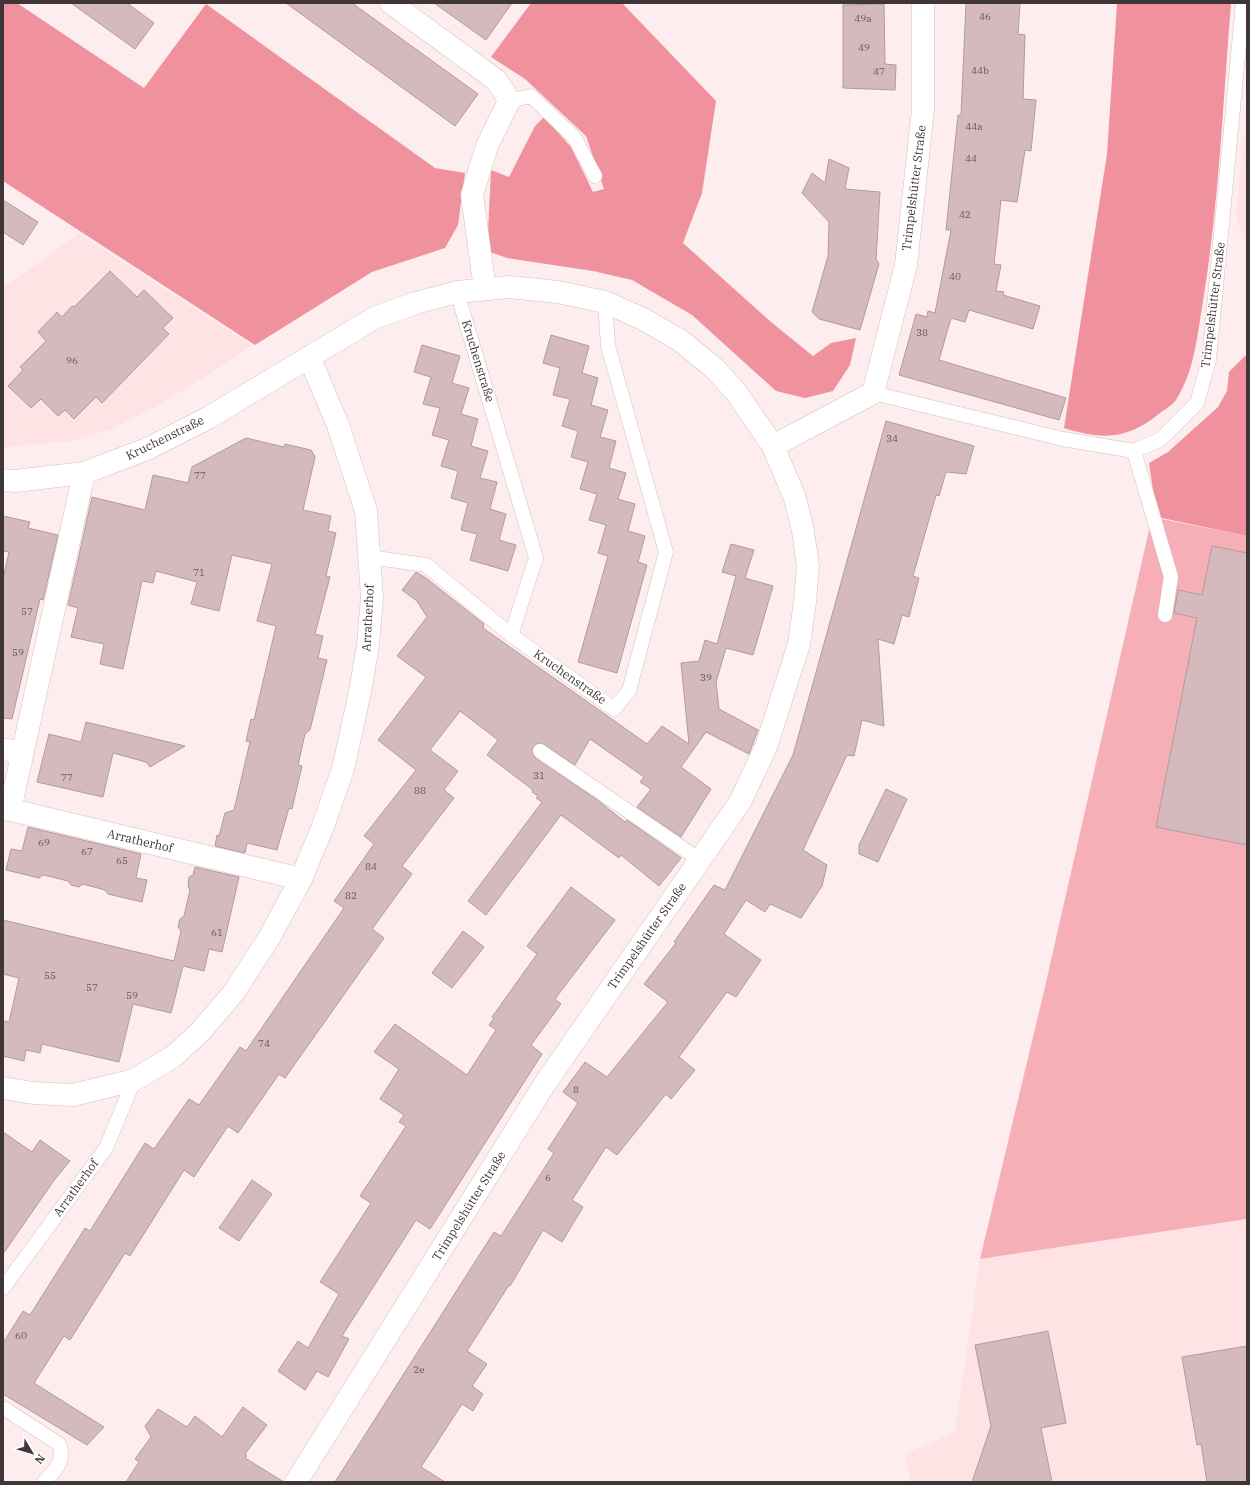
<svg xmlns="http://www.w3.org/2000/svg" width="1250" height="1485" font-family="'IBM Plex Serif',serif">
<style>
.built{fill:#fee2e4}
.green{fill:#f7afb7}
.forest{fill:#ef929d}
.building{fill:#d4babc;stroke:#b39a9c}
.lines{fill:none;stroke-linecap:round;stroke-linejoin:round}
.service-casing{stroke:#d9bfc1;stroke-width:15}
.minor-casing{stroke:#d9bfc1;stroke-width:23}
.service{stroke:#fff;stroke-width:14}
.minor{stroke:#fff;stroke-width:22}
.labels{text-anchor:middle;stroke-width:3;stroke-linejoin:round;paint-order:stroke}
.number-label{font-size:10px;fill:#655758}
.street-label{font-size:12px;fill:#403637;stroke:#fff}
</style>
<rect width="100%" height="100%" fill="#fdedee"/>
<g class="built">
<polygon points="1247,107 1247,249 1236,217"/>
<polygon points="79,234 252,346 163,403 112,429 70,441 3,447 3,288"/>
<polygon points="1247,1219 1247,1482 910,1482 905,1454 955,1432 980,1259"/>
</g>
<polygon class="green" points="1152,517 1247,536 1247,1219 980,1259 1044,991"/>
<g class="forest">
<polygon points="3,3 17,3 144,88 206,4 435,168 465,173 458,225 445,248 372,272 255,345 3,181"/>
<polygon points="531,3 622,3 716,101 702,193 683,243 771,322 813,356 831,343 856,338 850,365 833,391 805,398 776,391 692,315 632,280 593,271 507,258 487,251 491,170 509,177 535,126 544,117 571,147 593,192 604,189 586,136 525,79 491,57"/>
<path d="M1117,3H1231C1223,102 1219,203 1203,301C1197,336 1195,370 1176,400C1173,405 1165,409 1160,413C1127,440 1103,440 1064,428L1107,154Z"/>
<polygon points="1245,356 1247,356 1247,536 1157,517 1149,463 1168,452 1218,407 1227,391 1229,372"/>
</g>
<g class="building">
<polygon points="71,3 127,3 154,23 135,49"/>
<polygon points="286,3 352,3 478,94 455,126"/>
<polygon points="434,3 512,3 486,40"/>
<polygon points="966,3 1020,3 1018,34 1025,35 1023,99 1036,100 1031,151 1025,150 1017,202 1001,200 994,264 1001,265 996,291 1004,292 1003,295 1040,306 1033,329 969,310 965,322 951,318 939,360 1066,398 1059,420 899,375 916,314 927,317 928,311 935,313 951,230 946,230 958,115 961,115"/>
<polygon points="884,4 885,64 896,65 895,90 843,88 843,5"/>
<polygon points="829,159 849,168 845,189 880,192 876,259 879,264 860,330 819,319 812,312 828,256 829,222 802,193 812,173 825,183"/>
<polygon points="3,200 38,222 23,245 3,232"/>
<polygon points="110,271 137,297 144,290 173,318 163,328 169,334 102,403 96,397 74,419 65,410 58,416 41,399 31,408 8,386 23,370 20,367 46,341 38,332 57,312 62,317 72,306 74,307"/>
<polygon points="551,335 589,346 582,373 598,378 591,405 608,410 600,437 616,441 609,468 626,473 618,499 635,504 628,531 645,536 638,562 647,565 617,673 578,662 608,556 598,553 606,525 589,520 597,494 580,489 588,462 571,457 578,431 562,426 570,399 553,395 560,368 543,363"/>
<polygon points="422,345 460,356 452,383 469,388 461,414 478,419 471,446 488,451 480,478 497,482 490,509 506,514 499,540 516,545 508,571 470,560 477,534 461,530 468,503 451,498 458,471 441,466 449,440 432,435 440,408 423,404 431,377 414,372"/>
<polygon points="886,421 974,446 966,474 946,472 939,496 936,495 913,576 919,578 909,617 902,615 894,644 878,639 884,726 862,720 854,756 847,755 803,850 827,865 822,886 801,918 770,904 765,912 746,900 724,934 761,960 736,997 727,992 679,1057 695,1070 671,1099 666,1094 617,1155 606,1147 572,1200 583,1207 562,1242 543,1230 510,1286 509,1285 467,1351 487,1364 472,1386 483,1394 473,1411 462,1404 421,1467 445,1482 335,1482 494,1232 501,1236 554,1153 548,1149 578,1103 563,1092 585,1062 607,1077 668,1002 644,984 676,943 674,942 714,885 725,890 793,755"/>
<polygon points="246,438 284,447 285,444 311,450 315,457 303,510 331,516 328,531 336,533 326,576 330,577 315,634 323,636 318,658 327,660 310,730 305,734 298,765 302,766 292,809 289,808 277,850 247,843 245,853 215,846 217,835 219,836 225,813 234,810 250,742 246,741 251,719 254,720 276,626 257,621 272,564 232,555 219,611 191,604 197,582 156,571 153,583 142,581 123,669 100,664 104,644 71,637 78,608 68,605 92,497 145,510 153,475 188,483 192,467"/>
<polygon points="3,516 30,522 28,528 58,535 43,600 40,599 12,719 3,718 3,579 9,552 3,551"/>
<polygon points="731,544 754,550 745,578 773,586 753,655 726,648 716,682 719,709 758,730 749,754 706,732 681,767 711,789 681,837 637,807 651,789 640,782 644,777 590,739 575,765 541,743 536,744 532,750 535,758 596,799 625,822 627,820 681,858 659,886 621,855 619,858 561,815 486,915 468,901 542,802 536,798 538,796 532,792 533,790 487,755 498,740 460,711 430,750 458,771 444,790 454,798 402,866 412,874 372,929 384,938 285,1078 279,1074 238,1133 228,1126 194,1177 184,1170 130,1256 125,1253 70,1340 64,1336 34,1383 104,1427 87,1445 3,1394 3,1343 23,1311 30,1315 85,1228 90,1231 145,1143 154,1149 189,1099 199,1105 240,1047 246,1051 344,908 334,901 374,844 364,836 416,770 378,740 426,677 397,656 427,617 417,601 402,590 416,572 426,578 484,624 483,628 647,744 662,726 689,744 681,663 699,661 705,640 717,644 736,576 722,572"/>
<polygon points="1212,546 1247,553 1247,845 1156,827 1197,618 1174,613 1178,590 1202,595"/>
<polygon points="86,722 185,746 150,767 146,762 113,753 103,797 37,782 49,734 81,742"/>
<polygon points="886,789 907,799 878,862 859,854 859,845"/>
<polygon points="28,827 141,854 136,878 147,880 142,902 108,894 105,890 83,884 79,887 71,885 68,881 56,878 43,875 39,878 6,870 11,849 22,851"/>
<polygon points="195,867 239,877 222,952 209,949 204,971 183,966 171,1013 133,1004 119,1062 42,1044 40,1053 26,1050 24,1061 3,1056 3,1021 9,1022 19,978 3,974 3,920 174,961 181,931 178,927 180,919 184,916 190,890 188,886 189,877 193,875"/>
<polygon points="571,887 615,920 555,999 561,1004 531,1045 542,1054 430,1229 416,1220 342,1336 349,1339 328,1377 317,1371 305,1390 278,1371 298,1341 308,1348 339,1294 320,1282 371,1203 360,1196 406,1126 399,1122 404,1115 380,1099 399,1069 374,1052 395,1024 467,1075 496,1030 489,1025 494,1018 492,1017 537,954 527,946"/>
<polygon points="463,931 484,947 452,988 432,973"/>
<polygon points="3,1132 32,1152 40,1140 70,1161 55,1179 3,1254"/>
<polygon points="252,1180 272,1194 239,1241 219,1228"/>
<polygon points="1048,1331 1066,1423 1041,1428 1052,1482 972,1482 991,1426 975,1345"/>
<polygon points="1247,1346 1247,1482 1207,1482 1201,1444 1197,1445 1182,1357"/>
<polygon points="243,1407 267,1425 245,1454 247,1456 245,1458 284,1482 126,1482 139,1462 135,1459 151,1437 145,1426 158,1409 187,1427 195,1416 222,1437"/>
</g>
<g class="lines">
<g class="service-casing">
<g id="service">
<polyline points="509,101 531,96 574,137 595,176"/>
<polyline points="457,292 536,558 511,635 614,709 629,691 666,552 608,346 605,302"/>
<polyline points="873,393 1063,439 1134,451 1161,439 1197,403 1209,360 1243,3"/>
<polyline points="1134,451 1171,577 1165,615"/>
<polyline points="369,557 426,565 511,635"/>
<polyline points="540,751 700,860"/>
<polyline points="3,1288 106,1148 134,1080"/>
<path d="M5,1409L59,1444C66,1460 55,1471 44,1482"/>
</g>
</g>
<g class="minor-casing">
<g id="minor">
<polyline points="391,3 496,80 505,93 509,101 487,146 472,195 485,289"/>
<polyline points="773,446 873,393 906,265 923,109 923,3"/>
<polyline points="3,480 15,481 84,473 147,449 208,418 376,317 416,303 457,292 509,287 558,292 605,302 643,319 681,341 714,368 736,392 773,446 795,498 803,531 808,566 805,602 799,644 766,747 740,802 544,1085 296,1482"/>
<polyline points="3,749 22,753"/>
<polyline points="3,808 301,879"/>
<polyline points="10,810 84,473"/>
<polyline points="3,1088 33,1093 73,1095 134,1080 174,1056 201,1031 234,992 269,938 301,879 323,826 343,769 360,692 368,645 372,597 366,511 338,425 309,357"/>
</g>
</g>
<use href="#service" class="service"/>
<use href="#minor" class="minor"/>
</g>
<g class="labels">
<g class="number-label">
<text x="985" y="20">46</text>
<text x="863" y="22">49a</text>
<text x="864" y="51">49</text>
<text x="980" y="74">44b</text>
<text x="879" y="75">47</text>
<text x="974" y="130">44a</text>
<text x="971" y="162">44</text>
<text x="965" y="218">42</text>
<text x="955" y="280">40</text>
<text x="922" y="336">38</text>
<text x="72" y="364">96</text>
<text x="892" y="442">34</text>
<text x="200" y="479">77</text>
<text x="199" y="576">71</text>
<text x="27" y="615">57</text>
<text x="18" y="656">59</text>
<text x="706" y="681">39</text>
<text x="539" y="779">31</text>
<text x="67" y="781">77</text>
<text x="420" y="794">88</text>
<text x="44" y="846">69</text>
<text x="87" y="855">67</text>
<text x="122" y="864">65</text>
<text x="371" y="870">84</text>
<text x="351" y="899">82</text>
<text x="217" y="936">61</text>
<text x="50" y="979">55</text>
<text x="92" y="991">57</text>
<text x="132" y="999">59</text>
<text x="264" y="1047">74</text>
<text x="576" y="1093">8</text>
<text x="548" y="1181">6</text>
<text x="21" y="1339">60</text>
<text x="419" y="1373">2e</text>
</g>
<g class="street-label">
<text transform="translate(914 188) rotate(-83)" y="4">Trimpelshütter Straße</text>
<text transform="translate(1213 305) rotate(-83)" y="4">Trimpelshütter Straße</text>
<text transform="translate(478 361) rotate(73)" y="4">Kruchenstraße</text>
<text transform="translate(165 438) rotate(-26)" y="4">Kruchenstraße</text>
<text transform="translate(368 618) rotate(-87)" y="4">Arratherhof</text>
<text transform="translate(570 677) rotate(35)" y="4">Kruchenstraße</text>
<text transform="translate(140 841) rotate(13)" y="4">Arratherhof</text>
<text transform="translate(647 936) rotate(-55)" y="4">Trimpelshütter Straße</text>
<text transform="translate(76 1188) rotate(-54)" y="4">Arratherhof</text>
<text transform="translate(469 1206) rotate(-58)" y="4">Trimpelshütter Straße</text>
</g>
</g>
<rect width="1250" height="1485" fill="none" stroke="#403637" stroke-width="8"/>
<g transform="translate(32 1453) rotate(128)" stroke="#ffffff" stroke-width="3" paint-order="stroke">
<path d="M0-3L7 15L0 10L-7 15Z" fill="#403637"/>
<text y="-6" font-size="11" font-weight="bold" text-anchor="middle" fill="#403637">N</text>
</g>
</svg>
